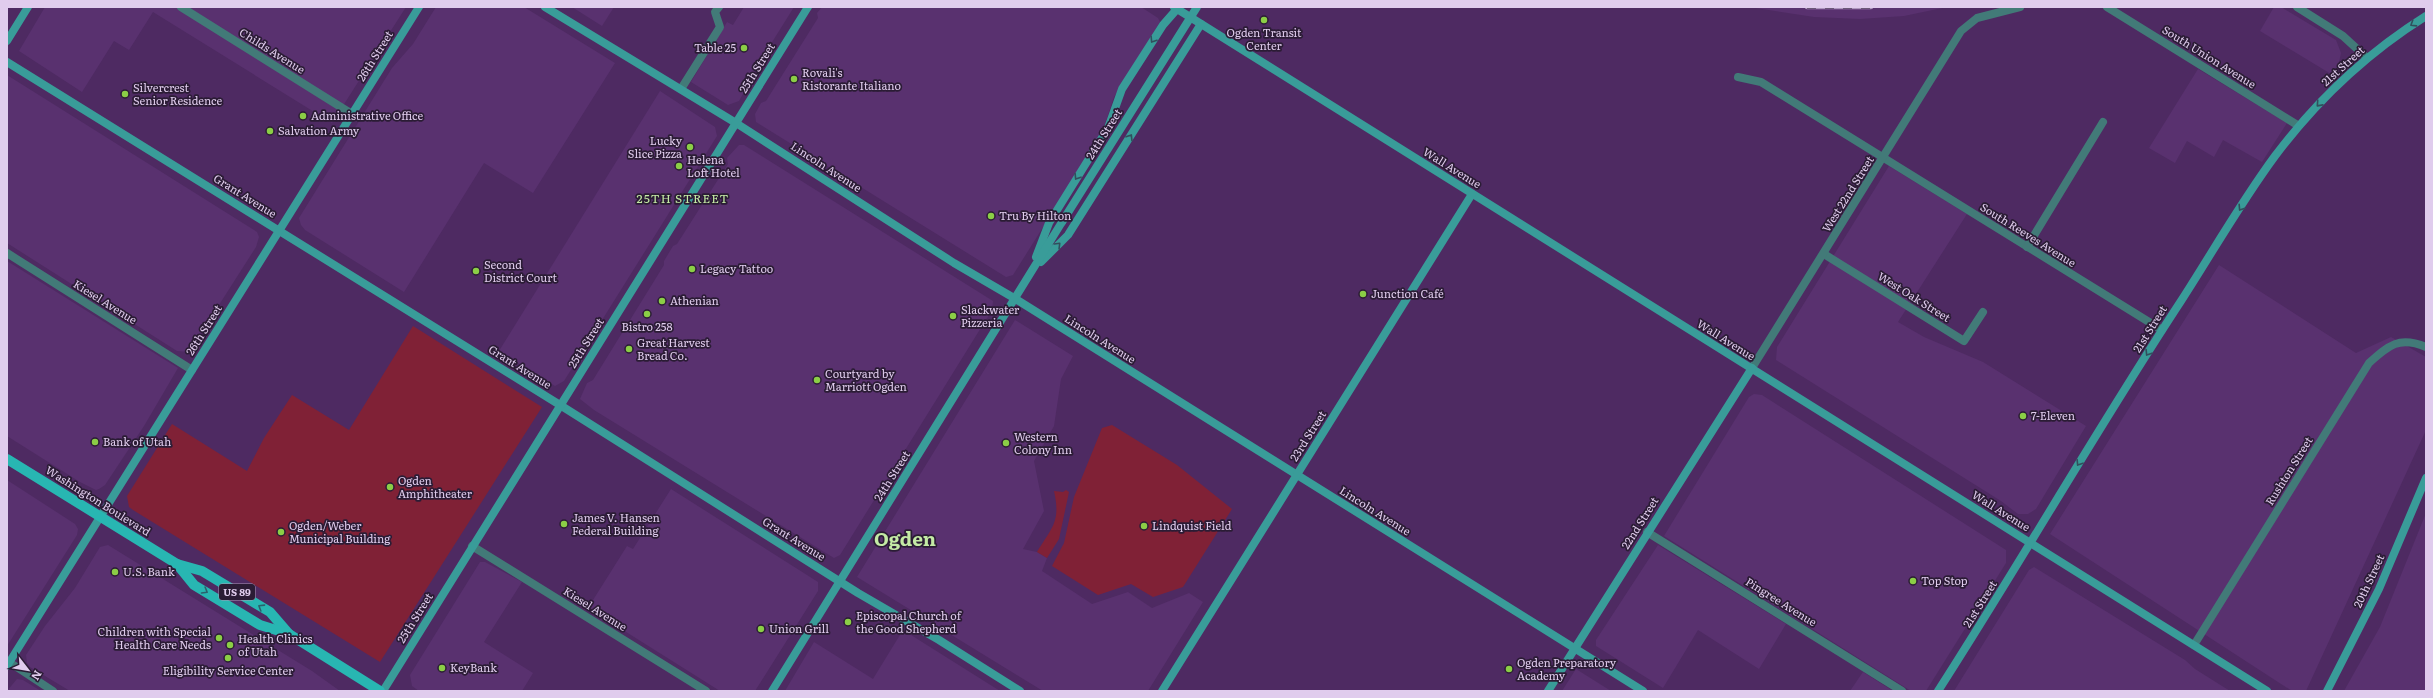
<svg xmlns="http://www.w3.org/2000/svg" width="2433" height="698" font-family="Literata,serif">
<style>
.built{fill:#59316f}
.green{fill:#802136}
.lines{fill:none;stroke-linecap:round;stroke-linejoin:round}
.street{stroke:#427a78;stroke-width:8}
.secondary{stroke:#399c99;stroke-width:8}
.primary{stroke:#28b6b2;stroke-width:10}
.rail-casing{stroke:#ae95be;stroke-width:4.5}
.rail{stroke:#2b1c35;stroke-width:3;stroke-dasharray:9;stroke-linecap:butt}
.secondary-bridge{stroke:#399c99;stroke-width:8}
.oneway{stroke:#314f5d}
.oneway2{stroke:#2a616d}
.poi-dot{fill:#8bce46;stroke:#2b1c35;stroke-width:1.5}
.labels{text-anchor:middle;stroke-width:3.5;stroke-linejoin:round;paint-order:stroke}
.shield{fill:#2b1c35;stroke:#aa97b6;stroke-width:1}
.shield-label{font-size:10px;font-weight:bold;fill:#e0cced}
.poi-label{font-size:11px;fill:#e0cced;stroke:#2b1c35;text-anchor:start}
.street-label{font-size:11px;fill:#e0cced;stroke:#2b1c35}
.neighbourhood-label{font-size:12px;letter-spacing:1px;fill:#c4eaa5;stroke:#2b1c35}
.town-label{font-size:19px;font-weight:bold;fill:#c4eaa5;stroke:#2b1c35}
</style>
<rect width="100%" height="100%" fill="#4e2a62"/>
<g class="built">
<polygon points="45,7 406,7 332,123 153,12 129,50 114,41 82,92 19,51"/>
<polygon points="436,7 524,7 615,63 533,193 484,163 404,292 305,230 301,225 299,218 392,68 413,44"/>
<polygon points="572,7 614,7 602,26"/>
<polygon points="744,7 794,7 744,87 744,92 739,101 728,105 691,82 727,22 733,25"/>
<polygon points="822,7 1141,7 1158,18 1160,22 1114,97 1102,133 1013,275 1006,277 756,122 755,114 761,103 766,101 818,18 817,13"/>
<polygon points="1749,7 1947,7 1904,16 1860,19 1814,17"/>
<polygon points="2274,7 2281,7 2336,40 2341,53 2338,67 2331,74 2260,31"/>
<polygon points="2198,69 2287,123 2262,162 2223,140 2214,157 2187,141 2175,163 2149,148"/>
<polygon points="7,75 257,232 259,237 256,247 189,352 177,351 7,243"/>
<polygon points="660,91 715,127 717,136 564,381 555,386 499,351"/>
<polygon points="739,145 744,145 993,301 992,310 840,555 834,558 594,410 580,399 587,383 593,380 664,265 664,261 673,246 677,244 728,164 727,158"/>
<polygon points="1889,166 1967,214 1898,322 1924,337 1983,362 2086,426 2036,509 2028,514 2018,514 2001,501 1776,360 1777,347"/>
<polygon points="7,261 178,368 144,426 105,485 99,489 96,490 80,482 7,436"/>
<polygon points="2219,265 2356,353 2391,337 2426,357 2426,430 2306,691 2292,691 2050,534"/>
<polygon points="1015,320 1073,356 1061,379 1054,426 1034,461 1044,511 1023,549 1037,552 1047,558 1042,571 1092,604 1128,592 1152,608 1189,593 1203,602 1148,691 1043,691 857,577"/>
<polygon points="1754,394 1762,395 2006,550 2006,563 1926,691 1911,691 1664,536 1749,397"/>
<polygon points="7,480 75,524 78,529 77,535 7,646"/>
<polygon points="671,489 818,582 818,591 755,691 720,691 588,608 627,546 633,549"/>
<polygon points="2426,513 2426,691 2344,691 2380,627"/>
<polygon points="108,545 312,671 340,691 70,691 30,667 27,663 26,655 45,626 75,588 100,547"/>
<polygon points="1658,545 1786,624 1759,669 1698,630 1663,688 1596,646 1596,640"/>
<polygon points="480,562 485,562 522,582 484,642 533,673 522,691 419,691 412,686 410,675"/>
<polygon points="2034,567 2185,660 2195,669 2230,691 1954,691 2029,570"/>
<polygon points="903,630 1000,691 785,691 814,642 873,679"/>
<polygon points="1576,669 1611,691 1562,691"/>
<polygon points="1863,672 1893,691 1850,691"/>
<polygon points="17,679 23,680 41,691 7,691"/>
</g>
<g class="green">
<polygon points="413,326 542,407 380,662 133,510 129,507 127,496 172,424 247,471 264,438 292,395 349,430"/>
<polygon points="1112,425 1177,465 1232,509 1183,587 1153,597 1131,584 1098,595 1052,566 1064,543 1074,497 1102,428"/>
<path d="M1066,490L1069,492L1059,539L1047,558L1037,552C1052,527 1061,522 1054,491L1063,492Z"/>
</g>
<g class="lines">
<g class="street">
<polyline points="181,7 352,114"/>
<polyline points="2107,7 2299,126"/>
<polyline points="2297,7 2343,36 2367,58"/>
<polyline points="1738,77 1761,82 2162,330"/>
<polyline points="681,89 720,27 715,12 719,7"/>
<polyline points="2027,247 2103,122"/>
<polyline points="7,253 192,370"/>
<polyline points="1824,254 1964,341 1983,312"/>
<polyline points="1752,368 1961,31 1977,18 2020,7"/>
<polyline points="1647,532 1902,691"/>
<polyline points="472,546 706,691"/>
<path d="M2194,645L2369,363C2389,345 2399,336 2426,347"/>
<polyline points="9,662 53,691"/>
</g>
<g class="secondary">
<polyline points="545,7 736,123 954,263 1014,298 1643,691"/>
<polyline points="1174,7 2267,691"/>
<polyline points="7,41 28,7"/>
<polyline points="7,62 560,405 858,593 939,640 1020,691"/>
<polyline points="1036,257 1049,223 1108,128 1122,89 1163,25 1177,9"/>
<polyline points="1041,262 1068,235 1201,24"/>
<polyline points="7,666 419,7"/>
<polyline points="383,691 808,7"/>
<polyline points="772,691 1062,222"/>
<polyline points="1162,691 1472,194"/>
<polyline points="1548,691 1752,368"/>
<path d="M1938,691C2021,562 2097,429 2181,301C2212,253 2241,202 2275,156C2317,100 2367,53 2426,16"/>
<polyline points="2327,691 2379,589 2426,478"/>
</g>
<g class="primary">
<polyline points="7,459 177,564 202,571 270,612 289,634"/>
<polyline points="177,564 194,585 260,625 289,634 380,691"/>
</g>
<g class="rail-casing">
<polyline id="rail" points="1807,7 1871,7"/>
</g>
<use href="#rail" class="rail"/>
<polyline class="secondary-bridge" points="1062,222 1197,7"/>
</g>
<defs><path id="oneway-chevron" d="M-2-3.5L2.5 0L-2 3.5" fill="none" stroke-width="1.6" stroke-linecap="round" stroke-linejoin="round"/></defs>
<g class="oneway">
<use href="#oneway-chevron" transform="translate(2413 24) rotate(148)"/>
<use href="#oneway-chevron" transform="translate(1153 40) rotate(123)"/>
<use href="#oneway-chevron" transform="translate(2319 104) rotate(132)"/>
<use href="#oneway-chevron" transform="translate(1130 137) rotate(-58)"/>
<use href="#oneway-chevron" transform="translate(1077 177) rotate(122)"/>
<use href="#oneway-chevron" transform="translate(2241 208) rotate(123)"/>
<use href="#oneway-chevron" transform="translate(1058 245) rotate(-45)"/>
<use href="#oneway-chevron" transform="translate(2148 353) rotate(122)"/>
<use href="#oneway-chevron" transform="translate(2079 463) rotate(122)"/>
</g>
<g class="oneway2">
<use href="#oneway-chevron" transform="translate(205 591) rotate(31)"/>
<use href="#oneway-chevron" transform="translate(261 607) rotate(-148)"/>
</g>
<g class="poi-dot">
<circle cx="1264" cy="20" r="4"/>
<circle cx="744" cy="48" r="4"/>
<circle cx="794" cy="79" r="4"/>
<circle cx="125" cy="94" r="4"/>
<circle cx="303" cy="116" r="4"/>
<circle cx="270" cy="131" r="4"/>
<circle cx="690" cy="147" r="4"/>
<circle cx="679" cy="166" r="4"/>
<circle cx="991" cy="216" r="4"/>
<circle cx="692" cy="269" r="4"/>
<circle cx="476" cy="271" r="4"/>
<circle cx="1363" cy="294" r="4"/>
<circle cx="662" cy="301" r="4"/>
<circle cx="647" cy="314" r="4"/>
<circle cx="953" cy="316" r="4"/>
<circle cx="629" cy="349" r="4"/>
<circle cx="817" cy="380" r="4"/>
<circle cx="2023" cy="416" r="4"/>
<circle cx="95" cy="442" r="4"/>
<circle cx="1006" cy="443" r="4"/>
<circle cx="390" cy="487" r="4"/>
<circle cx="564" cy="524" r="4"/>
<circle cx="1144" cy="526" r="4"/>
<circle cx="281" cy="532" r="4"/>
<circle cx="115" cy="572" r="4"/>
<circle cx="1913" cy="581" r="4"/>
<circle cx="848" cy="622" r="4"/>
<circle cx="761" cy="629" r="4"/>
<circle cx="219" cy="638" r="4"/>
<circle cx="230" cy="645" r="4"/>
<circle cx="228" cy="658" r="4"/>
<circle cx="442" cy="668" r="4"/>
<circle cx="1509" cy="669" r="4"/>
</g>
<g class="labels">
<rect class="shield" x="219" y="584" width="36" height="16" rx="3"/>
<g class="shield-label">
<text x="237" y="596">US 89</text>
</g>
<g class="poi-label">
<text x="1264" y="37" text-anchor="middle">Ogden Transit<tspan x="1264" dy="13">Center</tspan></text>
<text x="736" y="52" text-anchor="end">Table 25</text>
<text x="802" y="77">Rovali's<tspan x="802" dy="13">Ristorante Italiano</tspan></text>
<text x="133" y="92">Silvercrest<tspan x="133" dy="13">Senior Residence</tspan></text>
<text x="311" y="120">Administrative Office</text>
<text x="278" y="135">Salvation Army</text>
<text x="682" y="145" text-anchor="end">Lucky<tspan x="682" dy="13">Slice Pizza</tspan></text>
<text x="687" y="164">Helena<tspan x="687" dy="13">Loft Hotel</tspan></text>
<text x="999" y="220">Tru By Hilton</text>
<text x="484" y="269">Second<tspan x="484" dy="13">District Court</tspan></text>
<text x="700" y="273">Legacy Tattoo</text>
<text x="1371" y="298">Junction Café</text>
<text x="670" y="305">Athenian</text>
<text x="961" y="314">Slackwater<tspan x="961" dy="13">Pizzeria</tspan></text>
<text x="647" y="331" text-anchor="middle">Bistro 258</text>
<text x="637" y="347">Great Harvest<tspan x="637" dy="13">Bread Co.</tspan></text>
<text x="825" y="378">Courtyard by<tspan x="825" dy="13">Marriott Ogden</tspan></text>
<text x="2031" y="420">7-Eleven</text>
<text x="1014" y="441">Western<tspan x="1014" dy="13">Colony Inn</tspan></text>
<text x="103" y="446">Bank of Utah</text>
<text x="398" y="485">Ogden<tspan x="398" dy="13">Amphitheater</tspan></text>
<text x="572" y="522">James V. Hansen<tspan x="572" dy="13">Federal Building</tspan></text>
<text x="289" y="530">Ogden/Weber<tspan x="289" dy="13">Municipal Building</tspan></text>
<text x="1152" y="530">Lindquist Field</text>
<text x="123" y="576">U.S. Bank</text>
<text x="1921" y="585">Top Stop</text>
<text x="856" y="620">Episcopal Church of<tspan x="856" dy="13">the Good Shepherd</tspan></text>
<text x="769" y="633">Union Grill</text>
<text x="211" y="636" text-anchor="end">Children with Special<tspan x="211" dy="13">Health Care Needs</tspan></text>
<text x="238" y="643">Health Clinics<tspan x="238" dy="13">of Utah</tspan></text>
<text x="1517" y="667">Ogden Preparatory<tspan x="1517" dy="13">Academy</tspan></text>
<text x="450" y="672">KeyBank</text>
<text x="228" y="675" text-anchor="middle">Eligibility Service Center</text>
</g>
<g class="street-label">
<text transform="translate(272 51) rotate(32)" y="4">Childs Avenue</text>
<text transform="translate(375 56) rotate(-58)" y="4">26th Street</text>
<text transform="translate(2209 57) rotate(32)" y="4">South Union Avenue</text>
<text transform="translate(2343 66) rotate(-42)" y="4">21st Street</text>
<text transform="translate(757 68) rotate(-58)" y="4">25th Street</text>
<text transform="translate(1104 134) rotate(-58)" y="4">24th Street</text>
<text transform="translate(826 167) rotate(33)" y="4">Lincoln Avenue</text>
<text transform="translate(1452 168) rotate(32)" y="4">Wall Avenue</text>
<text transform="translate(1848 194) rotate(-58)" y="4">West 22nd Street</text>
<text transform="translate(245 196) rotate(32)" y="4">Grant Avenue</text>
<text transform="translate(2028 235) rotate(32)" y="4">South Reeves Avenue</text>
<text transform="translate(1914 297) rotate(32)" y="4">West Oak Street</text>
<text transform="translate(105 302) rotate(32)" y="4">Kiesel Avenue</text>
<text transform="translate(2150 329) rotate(-58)" y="4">21st Street</text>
<text transform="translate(204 330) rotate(-58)" y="4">26th Street</text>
<text transform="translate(1100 339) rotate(32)" y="4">Lincoln Avenue</text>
<text transform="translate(1726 340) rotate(32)" y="4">Wall Avenue</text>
<text transform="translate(586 343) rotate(-58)" y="4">25th Street</text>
<text transform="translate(520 367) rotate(32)" y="4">Grant Avenue</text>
<text transform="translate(1308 436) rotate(-58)" y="4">23rd Street</text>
<text transform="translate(2289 471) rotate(-58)" y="4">Rushton Street</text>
<text transform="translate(892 476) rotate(-58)" y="4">24th Street</text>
<text transform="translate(98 501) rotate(32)" y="4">Washington Boulevard</text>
<text transform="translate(1375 511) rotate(32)" y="4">Lincoln Avenue</text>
<text transform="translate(2001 511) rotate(32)" y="4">Wall Avenue</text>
<text transform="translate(1640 523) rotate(-58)" y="4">22nd Street</text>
<text transform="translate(794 539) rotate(32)" y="4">Grant Avenue</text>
<text transform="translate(2369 581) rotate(-65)" y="4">20th Street</text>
<text transform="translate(1781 602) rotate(32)" y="4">Pingree Avenue</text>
<text transform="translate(1980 604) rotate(-58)" y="4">21st Street</text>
<text transform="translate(595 609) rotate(32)" y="4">Kiesel Avenue</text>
<text transform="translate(415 618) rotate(-58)" y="4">25th Street</text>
</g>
<g class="neighbourhood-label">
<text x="683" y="203">25TH STREET</text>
</g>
<g class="town-label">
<text x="905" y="546">Ogden</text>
</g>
</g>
<rect width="2433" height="698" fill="none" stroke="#e0cced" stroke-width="16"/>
<g transform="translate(28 670) rotate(121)" stroke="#2b1c35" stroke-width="3" paint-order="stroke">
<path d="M0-3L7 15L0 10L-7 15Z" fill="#e0cced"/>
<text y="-6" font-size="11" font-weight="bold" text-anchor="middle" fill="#e0cced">N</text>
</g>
</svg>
